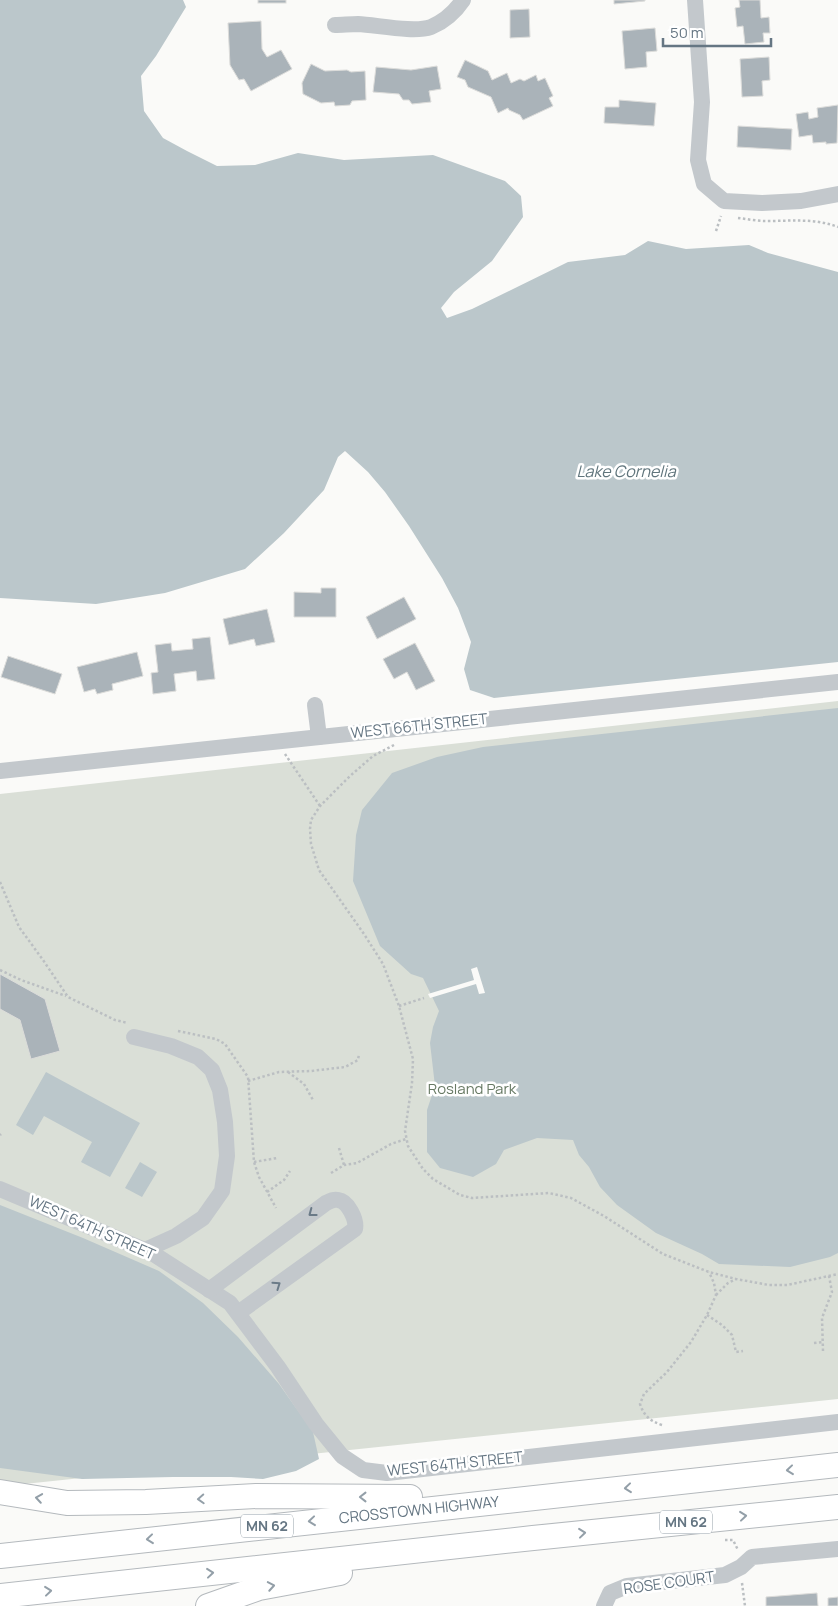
<svg xmlns="http://www.w3.org/2000/svg" width="838" height="1606" font-family="Manrope,sans-serif">
<style>
.green{fill:#dadfd7}
.water{fill:#bbc7cb}
.pier{fill:#fafaf8}
.building{fill:#aab3b9;stroke:#dcdcda}
.lines{fill:none;stroke-linecap:round;stroke-linejoin:round}
.highway-casing{stroke:#b4b9bd;stroke-width:26}
.path{stroke:#bbbfc2;stroke-width:2.5;stroke-dasharray:2.5 2.5;stroke-linecap:butt}
.minor{stroke:#c3c8cc;stroke-width:16}
.highway{stroke:#fff;stroke-width:24}
.oneway{stroke:#6a7a87}
.oneway2{stroke:#939fa8}
.labels{text-anchor:middle;stroke-width:5;stroke-linejoin:round;paint-order:stroke}
.shield{fill:#fff;stroke:#939fa8;stroke-width:1}
.shield-label{font-size:14px;font-weight:bold;fill:#657683}
.street-label{font-size:15px;fill:#657683;stroke:#fff}
.park-label{font-size:15px;fill:#687a64;stroke:#fff}
.water-label{font-size:16px;font-style:italic;fill:#60757c;stroke:#fff}
</style>
<rect width="100%" height="100%" fill="#fafaf8"/>
<polygon class="green" points="838,701 838,1399 5,1486 0,1484 0,794"/>
<g class="water">
<polygon points="0,0 183,0 186,7 156,56 141,76 144,111 163,138 187,151 217,166 255,165 298,153 344,160 433,155 505,181 521,196 523,217 492,261 454,292 441,308 447,318 472,309 568,262 625,255 648,241 686,249 749,245 768,253 838,272 838,662 494,698 470,690 464,669 471,642 458,608 442,578 409,526 385,492 368,472 345,451 338,457 324,490 284,533 245,569 165,593 96,604 0,598"/>
<polygon points="838,708 838,1253 830,1257 790,1267 719,1264 702,1254 656,1233 617,1205 600,1187 589,1167 579,1155 573,1140 537,1138 504,1150 496,1164 473,1177 440,1168 427,1152 427,1110 435,1086 430,1043 433,1027 439,1011 423,978 411,974 380,946 353,881 356,835 362,810 392,773 437,757 483,747"/>
<polygon points="46,1072 140,1123 110,1177 81,1162 92,1142 44,1116 33,1135 16,1125"/>
<polygon points="140,1162 157,1172 142,1197 125,1188"/>
<polygon points="0,1205 83,1238 159,1271 203,1303 238,1337 279,1384 313,1432 319,1459 296,1471 263,1479 231,1477 173,1477 82,1479 0,1468"/>
</g>
<polygon class="pier" points="477,967 485,993 479,994 476,984 430,998 428,994 474,980 471,969"/>
<g class="building">
<rect x="258" y="0" width="28" height="3"/>
<polygon points="614,0 645,0 645,1 614,4"/>
<polygon points="739,0 760,0 761,18 769,17 770,33 763,33 764,42 745,44 743,26 737,27 735,8 740,7"/>
<polygon points="529,9 530,37 510,38 510,10"/>
<polygon points="261,21 262,49 267,57 281,50 292,69 251,91 244,79 239,80 230,65 228,23"/>
<polygon points="655,28 657,51 646,52 647,67 625,69 622,31"/>
<polygon points="769,57 770,80 762,81 763,96 742,97 740,59"/>
<polygon points="465,60 488,71 492,80 507,73 511,83 520,79 524,81 536,75 538,81 545,78 553,96 549,98 553,106 523,120 520,115 509,110 508,108 498,113 491,97 468,87 465,80 457,77"/>
<polygon points="311,64 325,71 347,70 351,72 365,71 366,100 352,101 350,105 335,106 334,102 321,103 303,94 302,83"/>
<polygon points="437,66 441,89 429,91 431,102 412,104 409,100 403,100 399,94 373,92 376,67 411,70"/>
<polygon points="619,100 656,103 654,126 604,123 605,107 619,107"/>
<polygon points="838,105 837,143 826,144 826,142 813,143 812,135 799,137 796,114 808,112 809,119 818,117 817,108"/>
<polygon points="738,126 792,129 791,150 737,147"/>
<polygon points="321,588 336,588 336,617 294,617 294,592 321,593"/>
<polygon points="404,597 416,619 377,639 366,617"/>
<polygon points="267,609 275,642 256,646 254,639 229,645 223,619"/>
<polygon points="210,637 215,679 197,681 196,671 174,674 176,691 153,694 151,673 158,672 155,645 171,643 172,651 193,649 192,639"/>
<polygon points="415,643 435,681 416,690 407,672 394,679 383,659"/>
<polygon points="137,652 143,676 112,684 113,690 97,694 95,689 84,692 77,667"/>
<polygon points="8,656 62,674 55,694 1,677"/>
<polygon points="0,974 45,999 60,1051 31,1059 20,1020 0,1009"/>
<polygon points="817,1593 818,1606 766,1606 766,1597"/>
<polygon points="838,1597 838,1606 828,1606 828,1598"/>
</g>
<g class="lines">
<g class="highway-casing">
<g id="highway">
<polyline points="0,1492 67,1503 146,1502 256,1496 410,1497"/>
<polyline points="0,1556 838,1465"/>
<polyline points="0,1596 533,1538 838,1507"/>
<polyline points="208,1606 259,1588 340,1573"/>
</g>
</g>
<g class="path">
<path d="M738,218C747,219 757,221 766,221C791,221 815,218 838,227"/>
<polyline points="716,231 721,216"/>
<polyline points="394,745 373,756 350,776 320,806 311,820 310,829 311,844 319,870 364,934 383,964 399,1006 413,1059 412,1083 405,1131 408,1146 423,1169 433,1179 460,1195 472,1198 549,1193 571,1198 604,1216 663,1254 709,1272 736,1279 769,1285 787,1285 838,1274"/>
<polyline points="285,754 320,806"/>
<polyline points="0,882 19,927 43,960 68,997 115,1020 128,1023"/>
<polyline points="0,970 21,980 66,996"/>
<polyline points="399,1006 424,998"/>
<polyline points="178,1031 216,1039 225,1044 248,1077 254,1162 259,1177 276,1208"/>
<polyline points="288,1072 304,1084 313,1100"/>
<polyline points="248,1081 279,1072 311,1071 345,1067 358,1060 359,1054"/>
<polyline points="0,1135 1,1134"/>
<polyline points="339,1148 344,1165"/>
<polyline points="254,1162 277,1158"/>
<polyline points="331,1173 344,1165 357,1163 391,1144 406,1139"/>
<polyline points="267,1192 284,1180 290,1171"/>
<polyline points="716,1295 728,1283 736,1279"/>
<polyline points="707,1315 722,1325 732,1335 736,1352 743,1351"/>
<polyline points="814,1343 823,1342"/>
<polyline points="823,1351 822,1318 832,1292 829,1276"/>
<path d="M662,1425C650,1421 644,1416 640,1404L644,1394L667,1372L691,1342L707,1315L716,1295L714,1283L709,1272"/>
<polyline points="725,1540 733,1540 738,1550"/>
<polyline points="742,1583 745,1606"/>
</g>
<g class="minor">
<polyline points="695,0 702,102 698,160 704,184 724,201 762,203 801,201 838,194"/>
<path d="M335,25C342,25 350,24 358,24C377,25 414,33 431,27C445,21 455,12 463,0"/>
<polyline points="315,705 319,737"/>
<polyline points="0,771 838,682"/>
<polyline points="134,1037 171,1046 198,1057 212,1070 220,1090 225,1122 227,1156 222,1191 203,1218 176,1236 145,1250"/>
<polyline points="0,1189 152,1253 230,1303 278,1367 316,1424 342,1456 363,1470 387,1473 838,1422"/>
<path d="M209,1290L326,1203C330,1201 333,1199 338,1200C348,1201 357,1220 355,1229L238,1313"/>
<polyline points="604,1606 610,1593 627,1586 725,1575 741,1567 752,1557 838,1549"/>
</g>
<use href="#highway" class="highway"/>
</g>
<defs><path id="oneway-chevron" d="M-2-3.5L2.5 0L-2 3.5" fill="none" stroke-width="1.6" stroke-linecap="round" stroke-linejoin="round" transform="scale(1.25)"/></defs>
<g class="oneway">
<use href="#oneway-chevron" transform="translate(312 1213) rotate(143)"/>
<use href="#oneway-chevron" transform="translate(277 1285) rotate(-35)"/>
</g>
<g class="oneway2">
<use href="#oneway-chevron" transform="translate(790 1470) rotate(174)"/>
<use href="#oneway-chevron" transform="translate(628 1488) rotate(174)"/>
<use href="#oneway-chevron" transform="translate(363 1497) rotate(-180)"/>
<use href="#oneway-chevron" transform="translate(39 1498) rotate(-171)"/>
<use href="#oneway-chevron" transform="translate(201 1499) rotate(177)"/>
<use href="#oneway-chevron" transform="translate(743 1516) rotate(-6)"/>
<use href="#oneway-chevron" transform="translate(312 1521) rotate(174)"/>
<use href="#oneway-chevron" transform="translate(582 1533) rotate(-6)"/>
<use href="#oneway-chevron" transform="translate(150 1539) rotate(174)"/>
<use href="#oneway-chevron" transform="translate(210 1573) rotate(-6)"/>
<use href="#oneway-chevron" transform="translate(271 1586) rotate(-10)"/>
<use href="#oneway-chevron" transform="translate(48 1591) rotate(-6)"/>
</g>
<g class="labels">
<g class="shield">
<rect x="660" y="1510.5" width="52" height="23" rx="4"/>
<rect x="241" y="1514.5" width="52" height="23" rx="4"/>
</g>
<g class="shield-label">
<text x="686" y="1527">MN 62</text>
<text x="267" y="1531">MN 62</text>
</g>
<g class="street-label">
<text transform="translate(419 726) rotate(-6)" y="5">WEST 66TH STREET</text>
<text transform="translate(92 1228) rotate(24)" y="5">WEST 64TH STREET</text>
<text transform="translate(455 1464) rotate(-6)" y="5">WEST 64TH STREET</text>
<text transform="translate(419 1510) rotate(-6)" y="5">CROSSTOWN HIGHWAY</text>
<text transform="translate(669 1583) rotate(-8)" y="5">ROSE COURT</text>
</g>
<g class="park-label">
<text x="472" y="1094">Rosland Park</text>
</g>
<g class="water-label">
<text x="626" y="477">Lake Cornelia</text>
</g>
</g>
<path d="M663 38v8h108v-8" fill="none" stroke="#657683" stroke-width="2.5"/>
<text x="670" y="38" font-size="15" fill="#657683" stroke="#ffffff" stroke-width="4" paint-order="stroke">50 m</text>
</svg>
